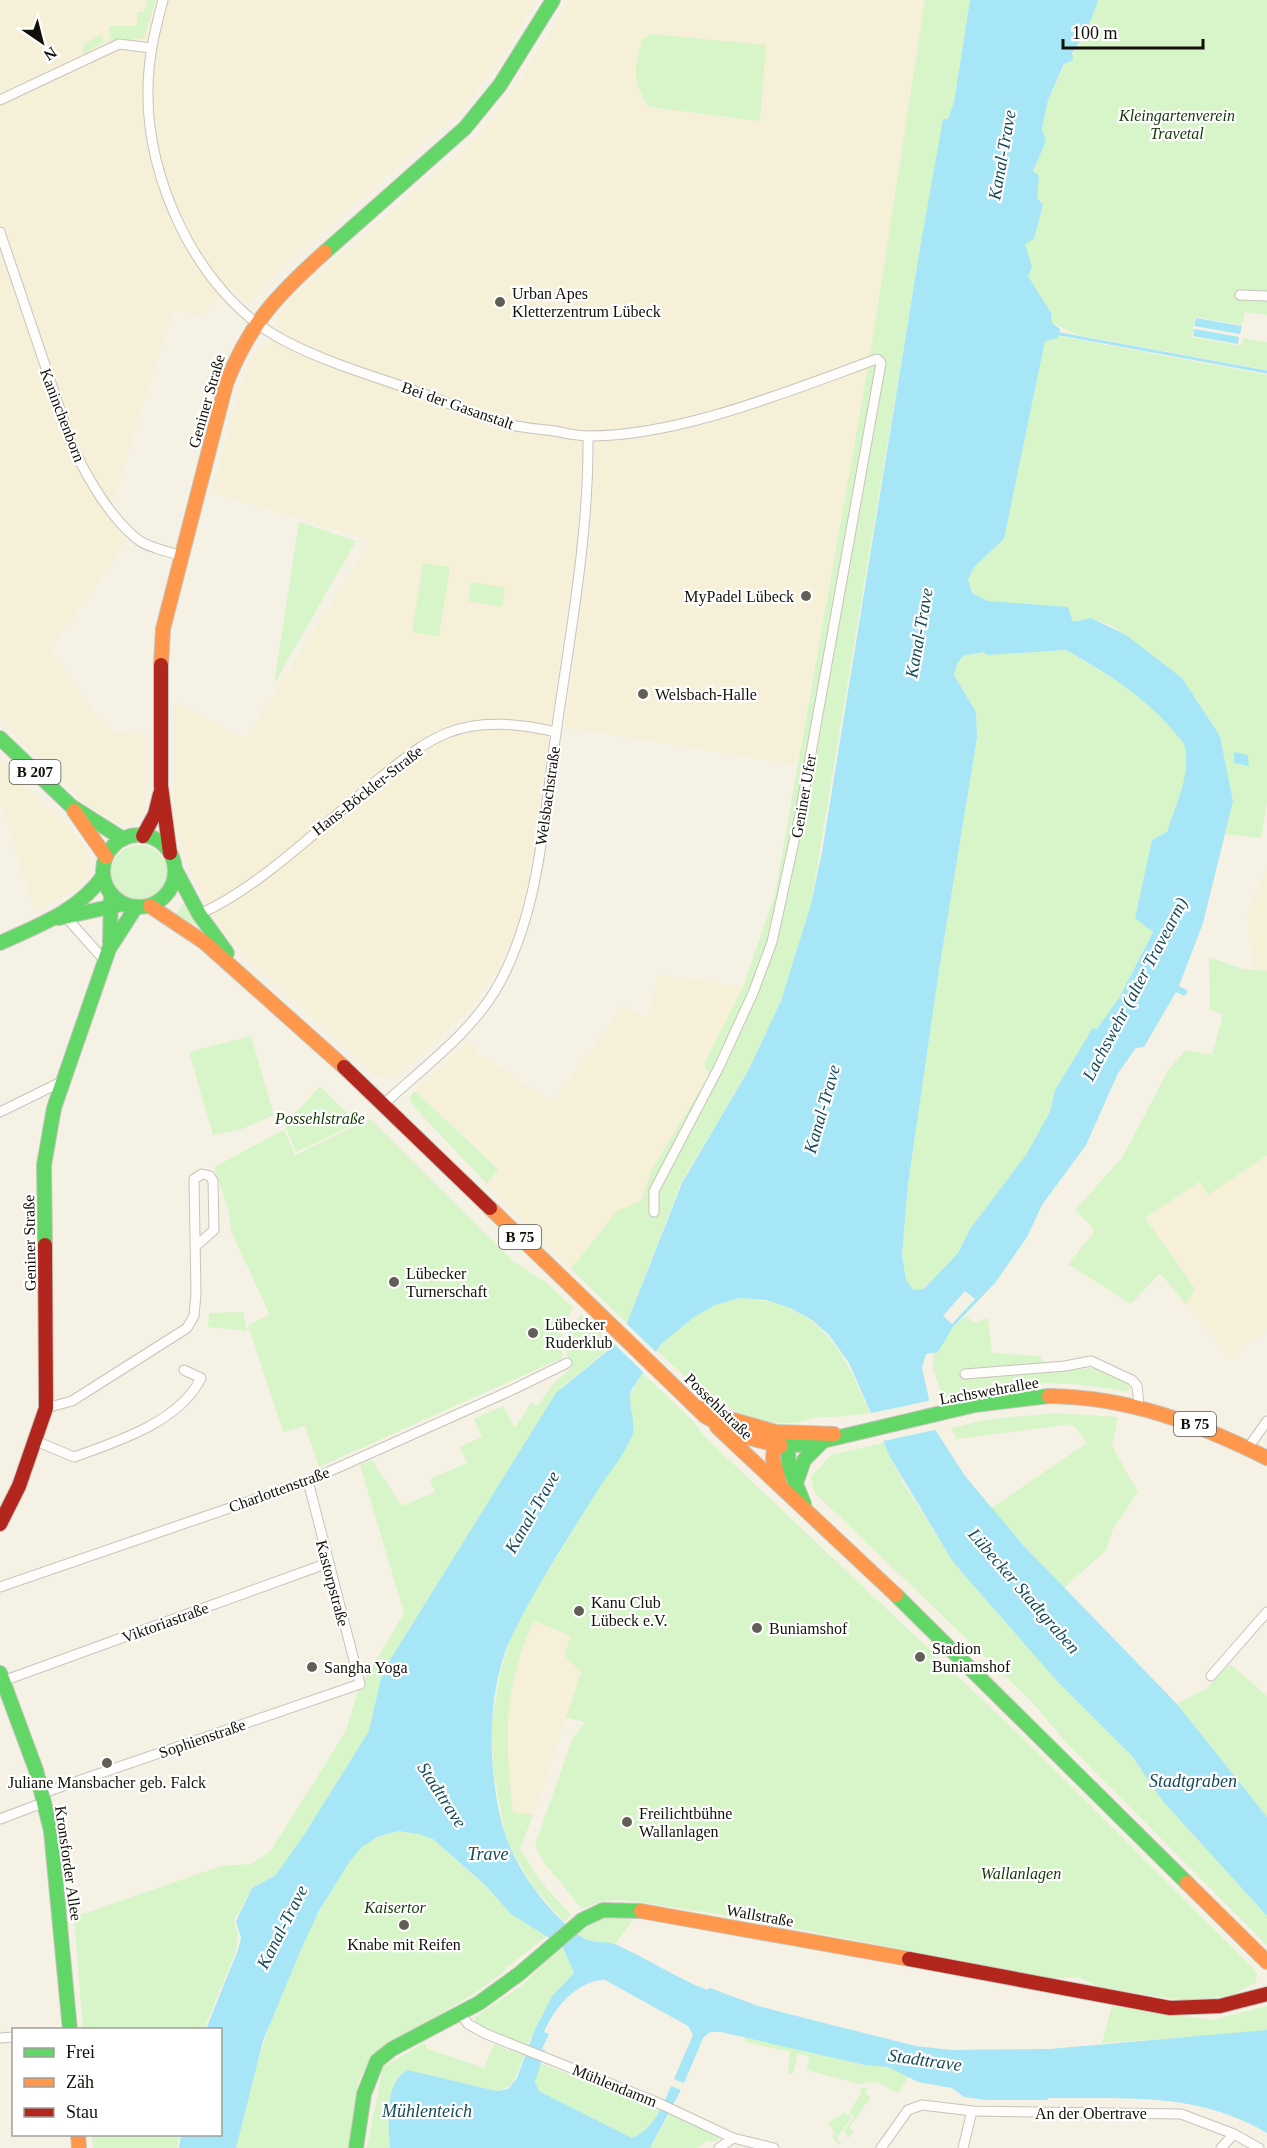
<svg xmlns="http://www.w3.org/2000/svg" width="1267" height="2148" font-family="Georgia,serif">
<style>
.built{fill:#f6f0d9}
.green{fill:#d7f5c8}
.water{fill:#a6e6f6;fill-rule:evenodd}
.pier{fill:#f5f2e5}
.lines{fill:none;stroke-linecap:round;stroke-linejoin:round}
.stream{stroke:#a6e6f6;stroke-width:3}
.street-casing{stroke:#c6c4ba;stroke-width:11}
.fast-casing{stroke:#c6c4ba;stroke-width:16}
.slow-casing{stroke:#c6c4ba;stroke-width:16}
.jam-casing{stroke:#c6c4ba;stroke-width:16}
.street{stroke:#fefdfb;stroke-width:9}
.fast{stroke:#63d668;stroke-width:14}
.slow{stroke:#ff974d;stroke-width:14}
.jam{stroke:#b3261e;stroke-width:14}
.poi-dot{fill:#615f55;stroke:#fff;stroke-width:2}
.labels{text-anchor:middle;stroke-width:4.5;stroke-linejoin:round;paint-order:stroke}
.shield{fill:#fff;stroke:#595852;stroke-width:1.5}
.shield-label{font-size:15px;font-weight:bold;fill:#121008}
.park-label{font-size:16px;font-style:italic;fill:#113904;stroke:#fff}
.poi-label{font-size:16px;fill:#121008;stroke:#fff;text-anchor:start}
.street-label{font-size:16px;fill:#121008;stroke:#fff}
.water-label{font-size:18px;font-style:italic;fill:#154b5b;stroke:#fff}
</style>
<rect width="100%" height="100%" fill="#f5f2e5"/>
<g class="built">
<polygon points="0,0 536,0 514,38 466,106 284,266 248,304 230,288 200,316 173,309 108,517 127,542 50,649 109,732 146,735 146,808 144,815 132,824 118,824 90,807 0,721"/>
<polygon points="569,0 925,0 870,356 797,765 564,727 589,556 596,431 583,431 577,542 529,877 516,930 499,967 465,1014 391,1080 377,1076 244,954 229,939 205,903 186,860 174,822 173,700 245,740 371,541 212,492 240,390 255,351 264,348 279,325 277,316 291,298 466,148 495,117 521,79"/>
<polygon points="0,761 76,834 90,856 89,875 78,888 35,912 0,800"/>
<polygon points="1267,868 1267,1328 1231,1359 1160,1273 1113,1234 1254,977 1247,913"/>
<polygon points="659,974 743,987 704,1064 709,1074 651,1171 642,1201 617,1211 571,1269 487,1184 498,1168 415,1091 470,1040 477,1053 553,1102 623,1006 648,1019"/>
<polygon points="533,1621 571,1636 570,1659 581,1672 533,1815 513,1812 506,1753 507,1714 513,1675"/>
</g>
<g class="green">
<polygon points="147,0 156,0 144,38 111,41 109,26 137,26 137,12 144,12"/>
<polygon points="925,0 970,0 954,102 948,120 944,119 920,248 811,904 781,1001 748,1071 681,1183 627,1323 571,1269 617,1211 642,1200 651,1171 709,1075 704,1064 743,987 775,894 870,356"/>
<polygon points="1098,0 1267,0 1267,315 1245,312 1242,325 1195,317 1192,337 1241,346 1243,338 1267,342 1267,370 1078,335 1052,323 1051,313 1027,276 1024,243 1034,239 1043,205 1037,198 1039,176 1033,172 1045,141 1042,129 1048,100 1065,64 1085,37 1086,26"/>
<polygon points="102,34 103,43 83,54 83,45"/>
<path d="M652,34L766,45L760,121L649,107C631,81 634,69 642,39Z"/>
<polygon points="1059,336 1267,375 1267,802 1261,838 1225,834 1233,801 1220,736 1182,678 1111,625 1091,618 1073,623 1068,607 988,601 972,593 968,580 974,567 1004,539 1045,341"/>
<polygon points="299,522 356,541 274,684"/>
<polygon points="423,563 450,567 439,637 412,632"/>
<polygon points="471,582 505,588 502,607 468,601"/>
<path d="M1066,650C1087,662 1107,677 1129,687C1140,693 1183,736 1185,747C1191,775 1175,806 1167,832L1152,840L1135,918L1153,931L1119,998L1097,1029L1094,1028L1055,1090L1050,1112L1026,1155L970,1229L958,1253L924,1289L912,1290L906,1280L902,1255L908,1184L940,964L977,738L976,712L954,675L957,664L963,656L984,652L988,655Z"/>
<circle cx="139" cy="873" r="28"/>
<polygon points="185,901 200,928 176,914"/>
<polygon points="1209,957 1243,969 1267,971 1267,1155 1208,1195 1199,1182 1145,1218 1195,1289 1186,1304 1160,1273 1131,1304 1068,1264 1093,1234 1093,1228 1075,1210 1122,1158 1169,1069 1186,1050 1212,1055 1223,1015 1210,1009"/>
<polygon points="251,1036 274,1115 242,1129 213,1135 189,1052"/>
<polygon points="320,1086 357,1123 296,1152 285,1125"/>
<polygon points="415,1091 498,1169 487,1184 415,1108 409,1098"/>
<polygon points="370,1119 513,1261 549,1285 573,1308 562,1330 562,1358 319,1467 305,1426 283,1432 248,1325 270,1315 231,1231 229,1212 214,1167 284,1130 295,1155"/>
<path d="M740,1298C820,1303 841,1346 870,1413C852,1416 837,1417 819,1417C810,1418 801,1423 792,1423C735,1425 695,1386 656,1350C676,1326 709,1302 740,1298Z"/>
<polygon points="243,1312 247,1331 208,1327 209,1313"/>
<path d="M581,1314L613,1345L560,1389L382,1673L369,1731L304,1835L276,1875L252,1888L234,1921L238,1934L236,1951L204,2029H83L74,1917L221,1866L251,1864L270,1852L346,1731L358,1691L404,1613L360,1465L372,1460L402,1506L435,1492L430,1479L467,1463L459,1447L482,1437L474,1419L503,1406L515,1428L531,1403L538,1406L550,1387L571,1368C562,1345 565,1333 581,1314Z"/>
<path d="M966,1316L975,1323L988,1318L992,1353L1039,1356L1052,1371L1095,1368L1130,1385L1128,1392C1061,1379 1009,1380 943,1398L933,1368V1354L953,1327Z"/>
<path d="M642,1373L690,1418L706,1438L1024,1739L1257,1972L1256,1983L1229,1996L1183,2000L1102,1988L1078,1977L1051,1978L724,1915L624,1900L602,1901L582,1909L543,1861L535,1845L572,1740L585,1722L566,1718L581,1672L564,1655L571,1636L534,1621C502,1690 505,1739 513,1812L533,1815L520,1849L542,1883L571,1915L564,1922L535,1889L513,1853L505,1834L493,1770L492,1725L499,1677L511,1637L529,1602L631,1436L629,1398Z"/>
<polygon points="1054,1413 1118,1417 1112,1446 1138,1492 1113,1529 1107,1549 1064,1588 990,1509 1087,1443 1072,1424 956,1439 951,1428 984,1420"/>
<polygon points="883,1443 903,1482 953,1562 1055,1679 1132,1756 1161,1799 1267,1916 1267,1945 1069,1746 1033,1703 815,1493 811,1477 831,1455"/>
<polygon points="1230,1664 1267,1696 1267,1817 1177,1704 1207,1688"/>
<path d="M398,1831L418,1834L433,1839L485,1886L511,1914L547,1936L506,1968L503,1973L472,1995L373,2054L360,2078L355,2098L348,2148H236C256,2058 283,1968 333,1889C342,1875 350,1859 361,1848C371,1838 385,1835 398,1831Z"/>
<polygon points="621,1916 635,1917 615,1944 597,1944 577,1934 604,1917"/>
<polygon points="562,1946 574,1973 553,1995 528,2044 521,2043 476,2023 475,2017 520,1987"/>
<polygon points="1112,2006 1213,2020 1267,2006 1267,2030 1254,2033 1102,2043"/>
<polygon points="746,2037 865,2065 888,2067 909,2077 898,2093 876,2082 859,2084 807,2070 809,2056 798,2054 793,2073 788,2074 790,2052 745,2042"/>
<path d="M424,2043L428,2049L484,2068L494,2044L524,2056C516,2073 517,2087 496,2091L408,2070C386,2095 387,2116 390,2148H367L383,2067Z"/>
<path d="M540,2063L660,2110C652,2121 646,2133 632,2138L539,2091L535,2081Z"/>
<polygon points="864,2087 868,2088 865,2093 871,2097 849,2128 854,2132 849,2138 844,2131 854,2117 849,2112 862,2092 859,2089"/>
<polygon points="845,2112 851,2118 837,2138 840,2143 845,2141 839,2145 832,2136 835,2133 828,2123"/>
<polygon points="670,2114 721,2136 715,2142 708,2140 697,2148 650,2148"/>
<polygon points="92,2135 92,2134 180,2135 177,2148 93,2148"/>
</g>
<g class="water">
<path d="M970,0H1098C1092,19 1084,37 1072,53L1073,60L1064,64L1048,100L1042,129L1046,141L1033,171L1039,176L1037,198L1043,205L1034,239L1025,244L1032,267L1028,276L1051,313L1052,323L1060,329L1058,338L1045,341L1004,539L974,567L968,580L972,593L988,601L1068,607L1073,622L1091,618L1126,635L1182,678L1220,736L1233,801L1203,923L1179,986L1188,991L1185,996L1176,992L1144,1047L1136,1048L1118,1073L1086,1145L1042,1205L1027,1237L995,1283L953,1327L938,1352L926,1354L922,1368L936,1431L965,1476L1023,1545L1177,1704L1267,1817V1916L1161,1799L1132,1756L1055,1679L953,1562L890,1457L849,1363L829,1335L812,1320L790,1308L766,1300L740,1298L715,1305L694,1317L661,1344L631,1391C627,1405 637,1422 632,1436C624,1456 607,1475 596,1493C567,1540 537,1585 513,1634C485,1688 487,1777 505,1834C517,1870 546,1909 576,1933C594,1947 603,1939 617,1945C648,1959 675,1977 707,1990L710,1988L758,2006L816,2021L916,2046L951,2050L1050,2049L1267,2030V2133C1198,2092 1127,2099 1049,2098L1047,2100H987L964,2097L952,2088L918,2082L888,2067L865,2065L721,2032H710L703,2038L684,2083L674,2079L693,2035L688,2026L605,1980C577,1980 554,2008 544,2032L549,2034L542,2049L545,2050L535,2082L539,2091L632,2138C653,2130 663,2105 671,2086L681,2090L650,2148H390C388,2125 384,2082 408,2070L496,2091L508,2089L517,2078L535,2029L553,1995L574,1973L562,1946L511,1914L485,1885L433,1839L418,1834L398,1831L377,1837L362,1847L350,1861L319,1911L299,1954L263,2041L236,2148H179L181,2135L220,2134V2030L206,2029L238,1950L241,1938L236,1921L252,1888L276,1875L304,1835L369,1731L382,1673L556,1393L611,1348L627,1323L682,1183L748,1071L781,1001L811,904L822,852L920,248L943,119H948L954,102ZM1066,650C1106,673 1145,696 1175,733C1178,737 1184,742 1185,747C1191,775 1175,806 1167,832L1152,840L1135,918L1153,932L1119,998L1097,1029L1093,1028L1055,1090L1050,1112L1026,1155L970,1229L958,1253L924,1289L913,1290L906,1280L902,1255L908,1184L940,964L977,738L976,712L954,675L957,664L963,656L983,652L988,655Z"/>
<polygon points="1196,318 1242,326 1240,334 1194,326"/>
<polygon points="1194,329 1239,337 1238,344 1193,336"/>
<polygon points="1234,752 1248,755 1249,766 1234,763"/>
</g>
<g class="pier">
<polygon points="965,1291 975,1299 952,1324 943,1316"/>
<polygon points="625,1322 658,1354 645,1374 612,1342"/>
<polygon points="932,1400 939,1429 879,1442 867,1414"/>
</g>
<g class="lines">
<polyline class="stream" points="1060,334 1267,372"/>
<g class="street-casing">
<g id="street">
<path d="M163,0C155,30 148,58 148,90C146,179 197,290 276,336C320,361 371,375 418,392C447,402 478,417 508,424C523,428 539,429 554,431C565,433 577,436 589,436C681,436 791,390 877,359L881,363L800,814L772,942L753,993L719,1067L654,1191V1212"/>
<polyline points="0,100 119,44 151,48"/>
<path d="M0,232L73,448C89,480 109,516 137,539C148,548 168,551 181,556"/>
<polyline points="1240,295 1267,296"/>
<path d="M199,914C258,889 325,823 375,782C398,764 420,744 447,733C482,719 521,724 556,732"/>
<polyline points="65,916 105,961"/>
<path d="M383,1105C423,1067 472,1033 499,984C540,909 544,817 556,733C570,634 589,536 588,436"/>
<polyline points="0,1112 61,1082"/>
<polyline points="965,1374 1065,1366 1091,1361 1132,1380 1137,1386 1139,1405"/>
<polyline points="46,1408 72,1401 187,1328 194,1316 196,1294 194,1179 202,1174 210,1176 213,1181 214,1230 196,1246"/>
<path d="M36,1441L74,1457C116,1442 180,1422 201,1378L184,1370"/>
<polyline points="1248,1448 1267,1421"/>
<polyline points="0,1587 308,1481 512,1390 567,1363"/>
<polyline points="1211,1676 1267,1612"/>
<polyline points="3,1681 328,1563"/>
<polyline points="43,1793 360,1684 308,1481"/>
<polyline points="0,1819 45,1802"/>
<polyline points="461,2014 468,2024 486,2034 654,2101 733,2138 774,2148"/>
<polyline points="0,2038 14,2037"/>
<polyline points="719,2148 733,2138"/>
<polyline points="881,2148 908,2110 922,2105 972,2111 1181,2114 1234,2134 1259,2148"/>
<polyline points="963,2148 972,2111"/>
<polyline points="1221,2148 1234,2134"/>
</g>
</g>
<g class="fast-casing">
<g id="fast">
<polyline points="325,252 465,128 500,85 553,0"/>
<polyline points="0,738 71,806 123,839"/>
<circle cx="139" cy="871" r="36"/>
<polyline points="175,869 199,914 227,953"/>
<polyline points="59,918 123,904"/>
<path d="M0,943C37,926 79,911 103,876"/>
<polyline points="110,943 111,894"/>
<polyline points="45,1245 44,1165 54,1108 109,949 136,907"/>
<polyline points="787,1437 789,1467 804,1504"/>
<polyline points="781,1446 810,1444 975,1405 1049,1396"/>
<polyline points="796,1483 804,1460 821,1443"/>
<polyline points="896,1595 1187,1883"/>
<polyline points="0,1673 36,1770 51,1831 70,2030"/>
<polyline points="356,2148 364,2094 377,2061 392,2049 479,2003 519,1974 582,1920 603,1910 641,1911"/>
</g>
</g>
<g class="slow-casing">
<g id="slow">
<path d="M161,665L163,629L226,384C249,324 278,294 325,252"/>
<polyline points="74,811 106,857"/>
<polyline points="150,906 204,942 344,1067"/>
<polyline points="490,1208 705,1416 738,1435 781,1446"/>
<path d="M1049,1396C1128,1397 1197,1423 1267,1458"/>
<polyline points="704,1407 730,1419 776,1432 834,1434"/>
<polyline points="717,1427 896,1595"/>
<polyline points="775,1436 773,1459 780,1485"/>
<polyline points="1187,1883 1267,1962"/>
<polyline points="641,1911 909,1959"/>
<polyline points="78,2134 79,2148"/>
</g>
</g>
<g class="jam-casing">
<g id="jam">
<polyline points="161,665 161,786 170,853"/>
<polyline points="143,836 155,814 160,794"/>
<polyline points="344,1067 490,1208"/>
<polyline points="0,1524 19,1486 46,1408 45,1245"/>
<polyline points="909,1959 1170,2008 1220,2006 1267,1994"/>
</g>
</g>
<use href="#street" class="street"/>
<use href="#fast" class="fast"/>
<use href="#slow" class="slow"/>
<use href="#jam" class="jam"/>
</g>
<g class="poi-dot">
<circle cx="500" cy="302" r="6"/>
<circle cx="806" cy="596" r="6"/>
<circle cx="643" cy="694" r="6"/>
<circle cx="394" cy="1282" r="6"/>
<circle cx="533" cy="1333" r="6"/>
<circle cx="579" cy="1611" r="6"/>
<circle cx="757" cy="1628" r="6"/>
<circle cx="920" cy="1657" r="6"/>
<circle cx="312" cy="1667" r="6"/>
<circle cx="107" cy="1763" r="6"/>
<circle cx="627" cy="1822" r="6"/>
<circle cx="404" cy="1925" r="6"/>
</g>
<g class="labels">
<g class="shield">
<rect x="9.5" y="760" width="51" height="24" rx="4.5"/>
<rect x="499" y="1225" width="42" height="24" rx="4.5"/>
<rect x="1174" y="1412" width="42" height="24" rx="4.5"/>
</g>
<g class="shield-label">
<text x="35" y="777">B 207</text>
<text x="520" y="1242">B 75</text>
<text x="1195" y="1429">B 75</text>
</g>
<g class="park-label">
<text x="1177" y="121">Kleingartenverein<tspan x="1177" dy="18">Travetal</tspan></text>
<text x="320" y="1124">Possehlstraße</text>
<text x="1021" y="1879">Wallanlagen</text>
<text x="395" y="1913">Kaisertor</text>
</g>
<g class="poi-label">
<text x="512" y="299">Urban Apes<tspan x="512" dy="18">Kletterzentrum Lübeck</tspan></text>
<text x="794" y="602" text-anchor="end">MyPadel Lübeck</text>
<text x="655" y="700">Welsbach-Halle</text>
<text x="406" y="1279">Lübecker<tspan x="406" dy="18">Turnerschaft</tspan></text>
<text x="545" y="1330">Lübecker<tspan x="545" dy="18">Ruderklub</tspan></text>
<text x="591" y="1608">Kanu Club<tspan x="591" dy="18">Lübeck e.V.</tspan></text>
<text x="769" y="1634">Buniamshof</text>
<text x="932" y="1654">Stadion<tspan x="932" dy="18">Buniamshof</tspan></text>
<text x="324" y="1673">Sangha Yoga</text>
<text x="107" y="1788" text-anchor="middle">Juliane Mansbacher geb. Falck</text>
<text x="639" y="1819">Freilichtbühne<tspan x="639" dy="18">Wallanlagen</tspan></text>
<text x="404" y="1950" text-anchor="middle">Knabe mit Reifen</text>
</g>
<g class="street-label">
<text transform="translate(206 401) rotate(-74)" y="6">Geniner Straße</text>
<text transform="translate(458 405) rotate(19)" y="6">Bei der Gasanstalt</text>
<text transform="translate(63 415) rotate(69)" y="6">Kaninchenborn</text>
<text transform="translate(367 790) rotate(-38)" y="6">Hans-Böckler-Straße</text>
<text transform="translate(547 796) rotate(-82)" y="6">Welsbachstraße</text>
<text transform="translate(803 796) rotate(-80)" y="6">Geniner Ufer</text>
<text transform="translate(29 1243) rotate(-91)" y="6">Geniner Straße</text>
<text transform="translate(989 1390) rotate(-10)" y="6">Lachswehrallee</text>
<text transform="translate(719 1406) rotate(44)" y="6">Possehlstraße</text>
<text transform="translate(279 1489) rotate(-20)" y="6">Charlottenstraße</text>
<text transform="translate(333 1583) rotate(75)" y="6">Kastorpstraße</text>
<text transform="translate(165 1622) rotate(-20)" y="6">Viktoriastraße</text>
<text transform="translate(202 1738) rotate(-19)" y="6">Sophienstraße</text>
<text transform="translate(69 1863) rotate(82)" y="6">Kronsforder Allee</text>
<text transform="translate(760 1915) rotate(10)" y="6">Wallstraße</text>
<text transform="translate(615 2085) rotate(22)" y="6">Mühlendamm</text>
<text x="1091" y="2119">An der Obertrave</text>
</g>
<g class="water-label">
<text transform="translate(1002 155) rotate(-80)" y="6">Kanal-Trave</text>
<text transform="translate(919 633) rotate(-80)" y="6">Kanal-Trave</text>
<text transform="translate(1135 989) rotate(-62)" y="6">Lachswehr (alter Travearm)</text>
<text transform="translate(822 1109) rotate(-74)" y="6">Kanal-Trave</text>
<text transform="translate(532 1512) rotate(-60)" y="6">Kanal-Trave</text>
<text transform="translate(1024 1591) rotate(49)" y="6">Lübecker Stadtgraben</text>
<text x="1193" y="1787">Stadtgraben</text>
<text transform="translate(442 1795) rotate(57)" y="6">Stadttrave</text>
<text x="488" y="1860">Trave</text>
<text transform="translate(282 1927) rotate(-63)" y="6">Kanal-Trave</text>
<text transform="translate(925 2060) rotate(8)" y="6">Stadttrave</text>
<text x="427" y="2117">Mühlenteich</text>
</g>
</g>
<rect x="12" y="2028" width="210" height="108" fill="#ffffff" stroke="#a09f9c" stroke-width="1.5"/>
<rect x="24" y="2048" width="30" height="9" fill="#63d668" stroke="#a09f9c" stroke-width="1.5"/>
<text x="66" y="2058" font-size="18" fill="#121008">Frei</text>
<rect x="24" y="2078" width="30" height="9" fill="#ff974d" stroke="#a09f9c" stroke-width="1.5"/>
<text x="66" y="2088" font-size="18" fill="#121008">Zäh</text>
<rect x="24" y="2108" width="30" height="9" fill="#b3261e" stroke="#a09f9c" stroke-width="1.5"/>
<text x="66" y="2118" font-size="18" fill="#121008">Stau</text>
<g transform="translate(42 42) rotate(145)" stroke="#ffffff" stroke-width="4.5" paint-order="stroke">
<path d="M0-4.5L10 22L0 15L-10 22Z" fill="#121008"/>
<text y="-9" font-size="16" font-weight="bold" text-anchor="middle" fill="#121008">N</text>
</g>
<path d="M1063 39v9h140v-9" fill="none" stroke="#121008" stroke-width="3"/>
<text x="1072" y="39" font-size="18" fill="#121008" stroke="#ffffff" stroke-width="4.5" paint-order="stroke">100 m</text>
</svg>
